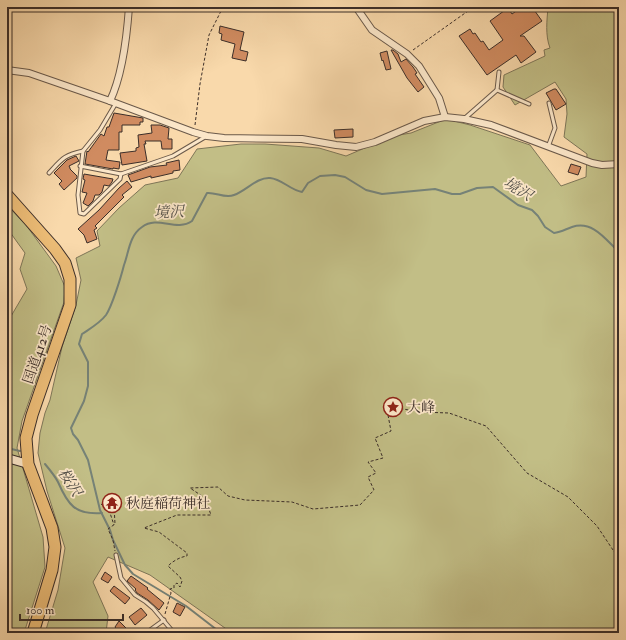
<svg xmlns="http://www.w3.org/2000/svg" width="626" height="640" font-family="'IM FELL Double Pica','Noto Serif JP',serif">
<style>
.green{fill:#c2be86;stroke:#7e7658}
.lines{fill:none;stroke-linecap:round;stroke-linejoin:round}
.stream{stroke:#768277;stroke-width:2}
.building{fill:#d08b60;stroke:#3b2e29}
.lane-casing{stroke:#6a594a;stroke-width:5}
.street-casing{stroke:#6a594a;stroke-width:8}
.secondary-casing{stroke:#3b2e29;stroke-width:10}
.highway-casing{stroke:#3b2e29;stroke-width:13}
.path{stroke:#3b2e29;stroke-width:1;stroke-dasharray:3 2;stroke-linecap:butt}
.lane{stroke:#fbe6c8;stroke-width:3}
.street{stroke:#fbe6c8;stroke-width:6}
.secondary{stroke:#fbe6c8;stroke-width:8}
.highway{stroke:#ecbc76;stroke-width:11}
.labels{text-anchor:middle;stroke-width:3.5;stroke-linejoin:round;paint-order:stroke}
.street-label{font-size:14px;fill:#3b2e29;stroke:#fbe6c8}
.poi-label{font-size:14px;fill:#3b2e29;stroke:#fbe6c8;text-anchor:start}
.water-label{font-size:15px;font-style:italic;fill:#54514a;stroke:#fbe6c8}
</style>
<rect width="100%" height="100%" fill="#f9d9ab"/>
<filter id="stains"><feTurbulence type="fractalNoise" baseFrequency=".005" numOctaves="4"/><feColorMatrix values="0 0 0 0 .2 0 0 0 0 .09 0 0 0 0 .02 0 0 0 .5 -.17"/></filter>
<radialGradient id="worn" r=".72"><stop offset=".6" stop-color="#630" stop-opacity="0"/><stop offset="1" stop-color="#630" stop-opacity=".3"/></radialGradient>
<g class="green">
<path d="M548,7H619V633H232L150,575L108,557L93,582L108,616L106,633H45L58,590L65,548L47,491L38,453L40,433L45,413L50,400L62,347L76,305L81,280L76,258L100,246L97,231L119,208L145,185L178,178L197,149L241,144H265L319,148L346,156L393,136L411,133L446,119L470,125L530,145L561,186L586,177L587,154L564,137L567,114L566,99L555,82L515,105L503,87L504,75L545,56L544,50L550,48C545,35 547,20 548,7Z"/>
<polygon points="7,205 26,225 56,266 65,287 64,302 22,421 17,448 43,537 45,567 24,633 7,633 7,323 27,289 20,269 25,253 7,228"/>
</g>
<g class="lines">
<g class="stream">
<polyline points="7,448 20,451"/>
<path d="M45,464C50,470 55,476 58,482C68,505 75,515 102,513"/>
<path d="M221,633L186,606L133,574L125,565L113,540L110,530L100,510L88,460L78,440L73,434L71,428L84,401L88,386V362L79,344L82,334C91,328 100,323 106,315C112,306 121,277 124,265C129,252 129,236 142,227C158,215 176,232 192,221L207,193C216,192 225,199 234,195C246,191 257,177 270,178C282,179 290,190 302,192L308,183L320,176L335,175L345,177L366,190L382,194L435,189L452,194H460L477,188L493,187L518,205L532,210L538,216L545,227L554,233C561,232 566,229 572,227C593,220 606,240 619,252"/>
</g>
</g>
<g class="building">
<polygon points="522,7 532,7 542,21 520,36 524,36 536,52 521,63 516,55 487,75 459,36 470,29 473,34 475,33 481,42 483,41 489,50 503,40 490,21 508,8 512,14"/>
<polygon points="220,26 244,32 240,50 248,52 246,61 232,58 235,44 221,40 222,34 219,33"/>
<polygon points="391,50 393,50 398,54 401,62 406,59 413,67 417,73 415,74 424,87 418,92 407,78"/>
<polygon points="387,51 391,69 386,70 383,60 382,61 380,53"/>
<polygon points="554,89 556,89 566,104 556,110 546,93"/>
<polygon points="114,113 143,118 143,122 140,122 140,125 122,125 122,132 119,132 119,150 108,150 106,160 120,162 119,169 113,168 113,169 85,164 87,151 88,152 101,134 104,136 107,127 109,127"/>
<polygon points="151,125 160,125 169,128 168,139 172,139 172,149 162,149 161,141 145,141 146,144 144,144 147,161 122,165 120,153 136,151 136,148 139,147 138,135 152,133"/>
<polygon points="353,129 353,137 335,138 334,130"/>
<polygon points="76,156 79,161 69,166 70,168 70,169 77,176 77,178 64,190 59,184 62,181 54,173 67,160"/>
<polygon points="179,160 180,170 173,171 173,173 160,176 151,178 151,176 131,182 128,175 150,167 167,165 166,163"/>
<polygon points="571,164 581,167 578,175 568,172"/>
<polygon points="84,174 113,179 112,182 109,186 104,185 102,192 99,195 95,195 93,201 88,206 83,203 87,193 82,192 85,180 83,179"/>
<polygon points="127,181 132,187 122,195 124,197 95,226 97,228 94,230 97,239 87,243 84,235 78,229 99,210 119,188"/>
<polygon points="105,572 112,577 108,583 101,579"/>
<polygon points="131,576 148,588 147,589 164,603 159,610 148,600 137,593 135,590 136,589 127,581"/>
<polygon points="114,586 130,598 125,604 110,591"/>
<polygon points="177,603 185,607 180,616 173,612"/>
<polygon points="141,608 147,615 135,625 129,617"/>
<polygon points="119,621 128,630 125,633 114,633 117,630 115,627"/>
</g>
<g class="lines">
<g class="lane-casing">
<g id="lane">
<polyline points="497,90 499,72"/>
<polyline points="116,103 100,130 83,151 78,195 80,213 84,214 120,179 121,174"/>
<polyline points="464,119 497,90 529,104"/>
<polyline points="548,147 555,128 549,103"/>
<polyline points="80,166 121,174 173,156 205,137"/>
<path d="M49,173C62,159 64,155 83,151"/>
<polyline points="116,555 121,578 135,595 146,602 153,608 174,633"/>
<polyline points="146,633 164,620"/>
</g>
</g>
<g class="street-casing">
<g id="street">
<polyline points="356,7 372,30 407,54 419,66 439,98 445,117"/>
<polyline points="7,70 29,73 110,101 193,132 207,136 224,138 302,139 336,145 356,147 375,142 424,121 445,117 464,119 491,125 592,163 602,165 619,164"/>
<path d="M110,101C122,76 127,35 129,7"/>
</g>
</g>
<g class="secondary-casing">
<polyline id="secondary" points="7,458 28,464"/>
</g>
<g class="highway-casing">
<polyline id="highway" points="7,195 55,249 65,263 70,279 70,305 32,415 26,438 28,464 52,528 55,547 52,570 33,633"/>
</g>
<g class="path">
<polyline points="468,11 474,7"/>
<polyline points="413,50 468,11 466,7"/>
<polyline points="195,125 200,84 209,35 223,7"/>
<polyline points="101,504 109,510 114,525"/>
<polyline points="114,505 115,524 108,529 113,540 115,551"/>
<path d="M165,614L171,593L170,589L174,588V585L177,583L180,587L182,581L180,577L168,566C173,561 180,557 187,556V553L159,532L144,528L177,515H211L205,498L190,488L218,487L228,496L245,500L292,502L313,509L360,505L374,490L368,477L376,473L368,462L383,458L375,438L391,431L388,415L393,407L419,412L449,413L486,426L527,473L568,497L597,526L619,559"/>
</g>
<use href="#lane" class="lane"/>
<use href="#street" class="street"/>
<use href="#secondary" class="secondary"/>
<use href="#highway" class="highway"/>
</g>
<defs>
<g id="sight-ring" transform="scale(1)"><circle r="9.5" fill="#fbe6c8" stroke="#8f2418" stroke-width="1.5"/><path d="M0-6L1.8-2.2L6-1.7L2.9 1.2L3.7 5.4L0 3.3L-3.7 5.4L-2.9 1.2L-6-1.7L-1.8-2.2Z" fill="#8f2418"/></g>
<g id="temple-ring" transform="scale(1)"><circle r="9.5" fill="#fbe6c8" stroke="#8f2418" stroke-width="1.5"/><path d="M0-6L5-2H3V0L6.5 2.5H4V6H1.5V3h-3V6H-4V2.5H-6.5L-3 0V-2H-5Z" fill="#8f2418"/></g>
</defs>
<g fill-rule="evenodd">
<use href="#sight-ring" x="393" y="407"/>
<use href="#temple-ring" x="112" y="503"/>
</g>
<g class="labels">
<g class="street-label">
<text transform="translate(37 354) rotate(-71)" y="5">国道412号</text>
</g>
<g class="poi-label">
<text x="407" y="412">大峰</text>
<text x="126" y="508">秋庭稲荷神社</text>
</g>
<g class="water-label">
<text transform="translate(518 189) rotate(31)" y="5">境沢</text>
<text transform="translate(169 212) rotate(-3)" y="5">境沢</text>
<text transform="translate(70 482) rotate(57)" y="5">桜沢</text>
</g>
</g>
<rect width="626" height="640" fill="none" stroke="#f9d9ab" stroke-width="24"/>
<rect x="8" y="8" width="610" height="624" fill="none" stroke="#3b2e29" stroke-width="2"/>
<rect x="12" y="12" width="602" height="616" fill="none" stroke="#3b2e29"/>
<path d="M20 614v6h103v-6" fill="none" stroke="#3b2e29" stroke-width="2"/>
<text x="26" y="614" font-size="12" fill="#3b2e29" stroke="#fbe6c8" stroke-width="3" paint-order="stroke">100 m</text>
<rect width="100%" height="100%" filter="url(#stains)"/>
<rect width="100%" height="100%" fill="url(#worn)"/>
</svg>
